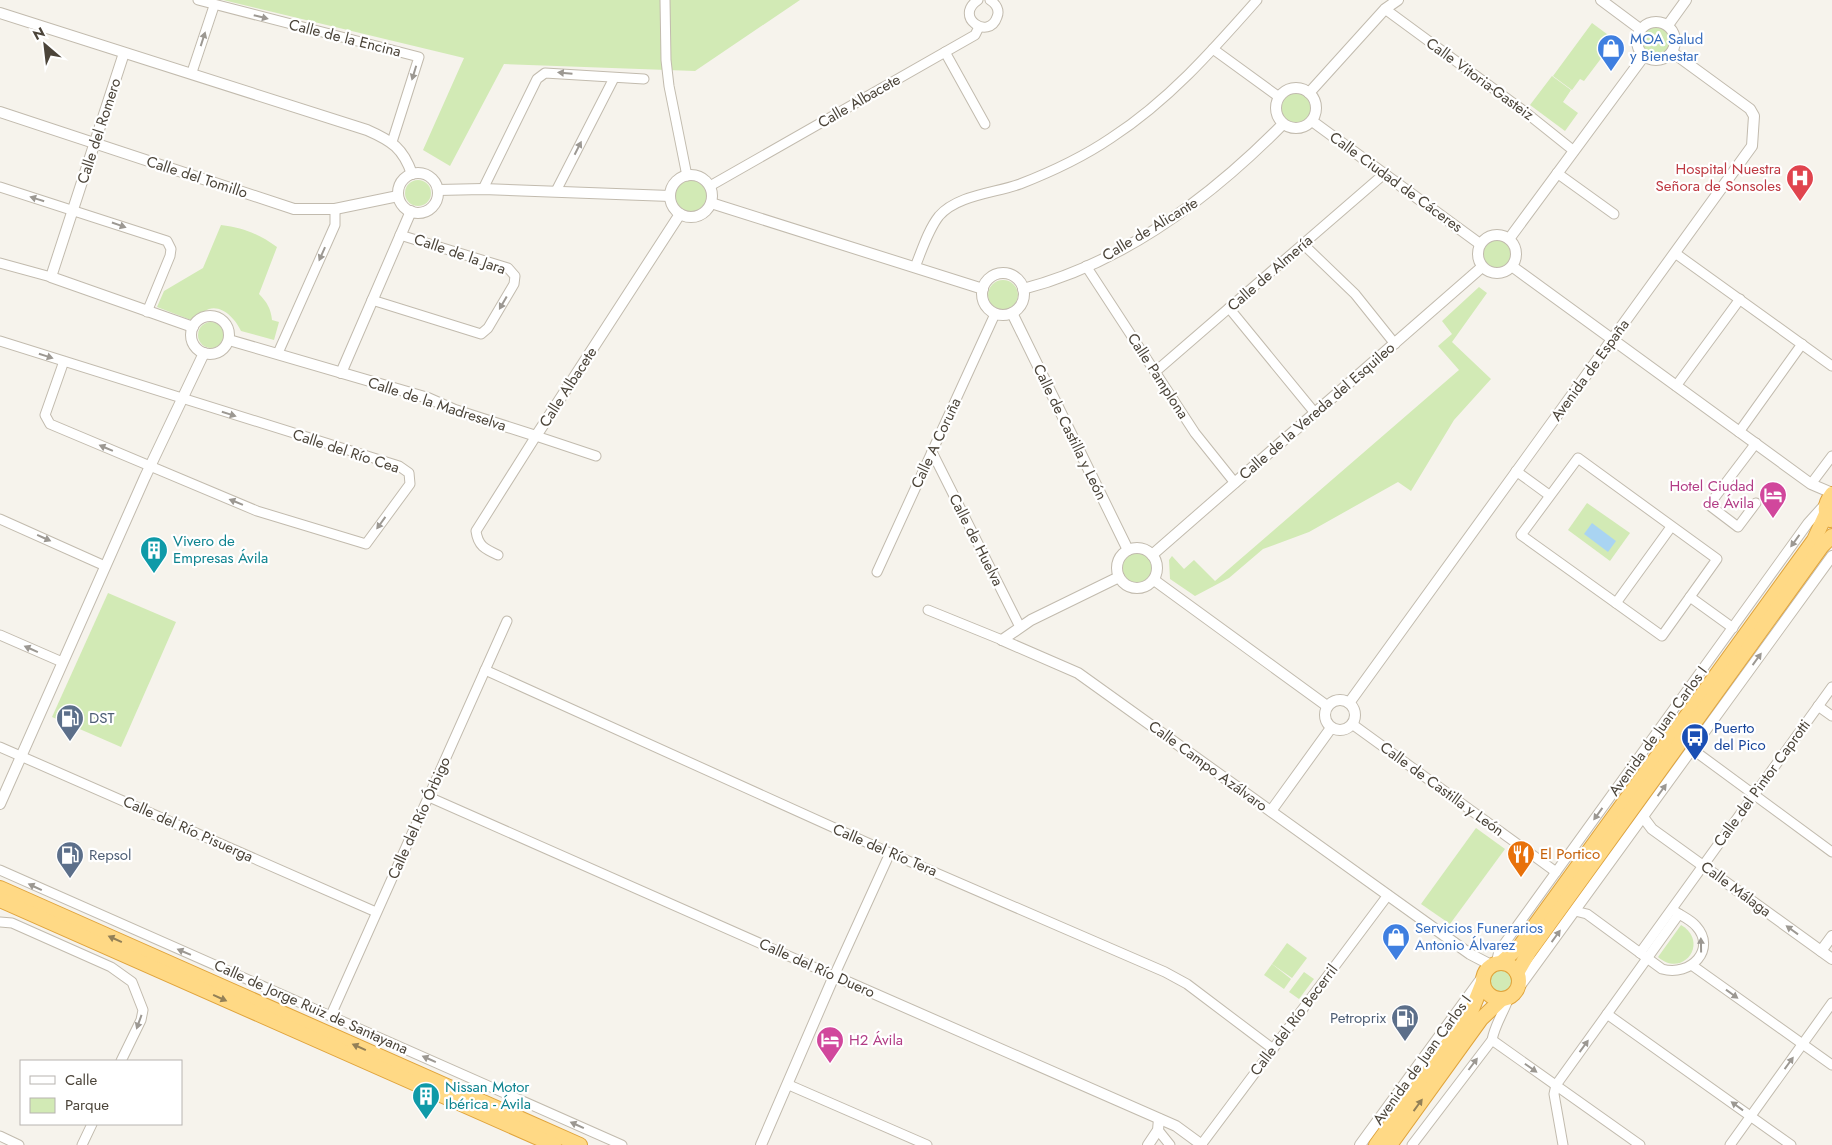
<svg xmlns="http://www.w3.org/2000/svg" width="1832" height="1145" font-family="Jost,sans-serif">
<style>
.green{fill:#d2eab5}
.water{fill:#a9d4f2}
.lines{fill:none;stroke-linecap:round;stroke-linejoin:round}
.minor-casing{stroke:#c2bbae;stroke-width:11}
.tertiary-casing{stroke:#c2bbae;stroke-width:12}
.trunk-casing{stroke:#e0a43c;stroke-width:16}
.minor{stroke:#fff;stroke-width:9}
.tertiary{stroke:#fff;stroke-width:10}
.trunk{stroke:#ffd985;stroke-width:14}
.oneway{fill:#9c9892}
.oneway2{fill:#938057}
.labels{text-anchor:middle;stroke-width:4.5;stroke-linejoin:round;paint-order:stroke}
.street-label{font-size:15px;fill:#4b4439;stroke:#fff}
.shop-label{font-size:15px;fill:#366cbe;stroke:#fff;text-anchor:start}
.health-label{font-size:15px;fill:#be3a42;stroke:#fff;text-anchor:end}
.hotel-label{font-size:15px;fill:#b23c85;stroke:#fff;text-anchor:end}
.culture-label{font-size:15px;fill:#0d838f;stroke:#fff;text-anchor:start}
.service-label{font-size:15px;fill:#4e5e75;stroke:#fff;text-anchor:start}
.transit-label{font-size:15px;fill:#164399;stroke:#fff;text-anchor:start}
.food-label{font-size:15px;fill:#c56008;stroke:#fff;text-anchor:start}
</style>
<rect width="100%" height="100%" fill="#f6f3ec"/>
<g class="green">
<polygon points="223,0 800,0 695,71 504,64 450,166 423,150 464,58"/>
<polygon points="1592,23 1615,40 1584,81 1580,79 1572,90 1553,76"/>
<circle cx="1656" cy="41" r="15"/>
<polygon points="1552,76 1571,90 1563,102 1578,113 1565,131 1530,105"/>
<circle cx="1296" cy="108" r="15"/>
<circle cx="691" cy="196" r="16"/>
<circle cx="418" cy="193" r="13"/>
<path d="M221,225C244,228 259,234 277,247L259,294C267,302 271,309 272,320L279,322L274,340L241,331C236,320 223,305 209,309C203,311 197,317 191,320L157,307L164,291L203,268Z"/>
<circle cx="1497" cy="255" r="15"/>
<circle cx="1003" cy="295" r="15"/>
<polygon points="1479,287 1487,293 1452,342 1491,379 1454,420 1411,491 1398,482 1309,532 1263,549 1229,578 1195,596 1170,579 1169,560 1172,556 1184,569 1194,560 1215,581 1459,370 1438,346 1452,334 1442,321"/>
<circle cx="211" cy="335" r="13"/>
<polygon points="1587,503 1630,533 1610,561 1568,530"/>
<circle cx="1137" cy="568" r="15"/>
<polygon points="108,593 176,622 121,747 52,717"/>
<polygon points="1476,828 1505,849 1450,924 1421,904"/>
<path d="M1681,925C1710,942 1683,979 1658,957Z"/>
<polygon points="1287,943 1307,958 1292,978 1272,964"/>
<polygon points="1272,964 1291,979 1284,989 1264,975"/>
<circle cx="1501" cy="981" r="11"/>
<polygon points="1304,972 1314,979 1299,999 1289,992"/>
</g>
<polygon class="water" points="1592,523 1616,541 1608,552 1584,534"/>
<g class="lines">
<g class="minor-casing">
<g id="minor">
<polyline points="198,0 419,57 392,142"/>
<polyline points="665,0 666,60 669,86 687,176"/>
<path d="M978,0C953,17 989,41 997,17C1000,10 996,4 990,0"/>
<polyline points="1385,9 1524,111 1574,151"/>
<polyline points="1213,49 1279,97"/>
<polyline points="945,52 985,124"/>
<polyline points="192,72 214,6"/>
<polyline points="1557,173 1614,214"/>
<polyline points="710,186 975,35 979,27"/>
<polyline points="0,187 167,241 171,249 170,256 147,312"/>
<polyline points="483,189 537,79 545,73 644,79"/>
<polyline points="556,191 614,78"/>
<polyline points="1303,244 1355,294 1395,344"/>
<polyline points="1675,253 1832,366"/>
<polyline points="0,263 51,277"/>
<polyline points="1086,266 1195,433 1235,483"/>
<path d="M915,267C922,250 928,230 939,216C957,195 995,193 1020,184C1051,172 1083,157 1111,138C1168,101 1212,51 1257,0"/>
<polyline points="372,300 481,334 488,328 514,284 515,276 508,268 400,235"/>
<polyline points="1229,308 1315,413"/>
<polyline points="0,341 399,466 409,473 410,484 366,544 257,511 50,424 45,415 64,361"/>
<polyline points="278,353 335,225 335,209"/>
<polyline points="1155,372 1384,174"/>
<polyline points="1676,386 1740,299"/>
<polyline points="1739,432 1802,344"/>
<polyline points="1756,443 1709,505 1738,527 1756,503"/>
<polyline points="932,452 1020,627"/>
<polygon points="1578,458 1717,559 1662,636 1521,535"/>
<polyline points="1516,471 1549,495"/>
<polyline points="1811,484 1832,456"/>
<polyline points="0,519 105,566"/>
<path d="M498,555C485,549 478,546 476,531L536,436L596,456"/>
<polyline points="877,572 995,314"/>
<polyline points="1690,597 1733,628"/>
<polyline points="1616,603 1671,527"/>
<polyline points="928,610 1002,640"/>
<polyline points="0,635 62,662"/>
<polyline points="485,670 890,853 1165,972 1187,984 1273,1049"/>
<polyline points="1818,706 1832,716"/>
<polyline points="1352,724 1556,872"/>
<polyline points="0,747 376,912"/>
<polyline points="1692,749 1832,852"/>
<polyline points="429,797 834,976 890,853"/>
<polyline points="0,870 622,1145"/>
<path d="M1575,911L1587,914L1662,969C1691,977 1717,949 1696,926C1691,920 1682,916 1676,912"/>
<polyline points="0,922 12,923 111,967 132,982 143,1010 141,1020 121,1061"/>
<polyline points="1640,953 1832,687"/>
<polyline points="1496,963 1499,951 1808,523 1826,503"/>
<polyline points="1693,966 1832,1065"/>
<polyline points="1607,1014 1791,1145"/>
<polyline points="331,1015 507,621"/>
<polyline points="1492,1040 1640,1145"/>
<polyline points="789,1085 927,1145"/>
<polyline points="1158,1130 1170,1145"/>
<polyline points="0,1136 19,1145"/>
<polyline points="82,1145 92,1124"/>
<polyline points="1201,1145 1388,895"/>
<path d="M1412,1145L1492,1040C1495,1024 1504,1012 1509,997"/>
<polyline points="1563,1145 1554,1094 1556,1085 1679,914"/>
<polyline points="1730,1145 1832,1003"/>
</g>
</g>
<g class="tertiary-casing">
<g id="tertiary">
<polyline points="1601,0 1640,29"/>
<path d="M0,13L367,130C392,141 403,148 412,174"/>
<circle cx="1656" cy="41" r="19"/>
<polyline points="1668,25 1686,0"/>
<polyline points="124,53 51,277 193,327"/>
<circle cx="1296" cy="108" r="20"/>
<polyline points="1309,93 1385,9 1398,0"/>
<polyline points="0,112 294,209 335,209 398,196"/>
<polyline points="1312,121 1480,244"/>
<circle cx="418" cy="193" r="20"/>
<circle cx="691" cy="196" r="21"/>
<polyline points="438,190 483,189 670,196"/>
<polyline points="711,203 983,289"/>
<circle cx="1497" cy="254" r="19"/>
<polyline points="1509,239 1644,56"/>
<polyline points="1513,267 1811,484 1832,493"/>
<circle cx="1003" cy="294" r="21"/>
<path d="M1023,289C1124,263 1211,197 1283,124"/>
<polyline points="1012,313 1128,550"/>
<circle cx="210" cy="335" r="19"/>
<polyline points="229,340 428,398 455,410 536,436 680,214"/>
<polyline points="341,373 411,211"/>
<circle cx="1137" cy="568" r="20"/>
<polyline points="1152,555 1482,267"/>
<polyline points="1154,580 1327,706"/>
<polyline points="1002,640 1078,673 1470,954 1491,965"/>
<polyline points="1002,640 1031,620 1119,577"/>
<circle cx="1340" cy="715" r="15"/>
<polyline points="1349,703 1752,146 1754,116 1750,109 1672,52"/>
<polyline points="0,804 145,477 204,353"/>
<polyline points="1271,811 1331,728"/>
<polyline points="1643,817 1652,829 1832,959"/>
<polyline points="1821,951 1832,936"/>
<polyline points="1517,990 1832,556"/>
<polyline points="761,1145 834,976 1176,1126 1202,1145"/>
<polyline points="1148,1145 1158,1130 1159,1119"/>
<polyline points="1360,1145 1484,975"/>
</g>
</g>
<g class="trunk-casing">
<g id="trunk">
<path d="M1830,520C1823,511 1825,503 1832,494"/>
<polyline points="0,888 580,1145"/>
<polyline points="0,900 554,1145"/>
<polyline points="1502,962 1520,946 1814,540 1826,514"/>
<circle cx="1501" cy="981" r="18"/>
<polyline points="1517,973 1529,952 1822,546 1832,536"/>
<polyline points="1376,1145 1471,1012 1483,982"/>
<polyline points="1390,1145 1481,1019 1502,999"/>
</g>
</g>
<use href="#minor" class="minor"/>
<use href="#tertiary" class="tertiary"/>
<use href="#trunk" class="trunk"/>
</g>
<defs><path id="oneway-solid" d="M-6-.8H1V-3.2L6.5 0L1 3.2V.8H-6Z" transform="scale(1.25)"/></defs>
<g class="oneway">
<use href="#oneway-solid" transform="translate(261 17) rotate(14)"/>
<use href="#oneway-solid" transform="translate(203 39) rotate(-72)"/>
<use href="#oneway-solid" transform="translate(414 73) rotate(107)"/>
<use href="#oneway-solid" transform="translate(565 73) rotate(-175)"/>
<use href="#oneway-solid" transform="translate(578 148) rotate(-63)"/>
<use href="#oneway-solid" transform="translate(37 199) rotate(-163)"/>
<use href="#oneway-solid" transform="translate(119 225) rotate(19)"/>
<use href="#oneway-solid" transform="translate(322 254) rotate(114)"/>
<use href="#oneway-solid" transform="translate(503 303) rotate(120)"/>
<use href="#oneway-solid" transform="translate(46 356) rotate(18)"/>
<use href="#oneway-solid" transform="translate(229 414) rotate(17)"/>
<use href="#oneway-solid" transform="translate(106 448) rotate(-157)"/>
<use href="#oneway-solid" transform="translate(236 502) rotate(-158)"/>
<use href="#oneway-solid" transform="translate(381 523) rotate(126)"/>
<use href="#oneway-solid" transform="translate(44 538) rotate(24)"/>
<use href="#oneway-solid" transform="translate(1795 541) rotate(126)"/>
<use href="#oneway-solid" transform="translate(31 649) rotate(-156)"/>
<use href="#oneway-solid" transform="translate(1757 659) rotate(-54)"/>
<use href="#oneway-solid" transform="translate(1662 790) rotate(-54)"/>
<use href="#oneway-solid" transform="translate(1598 814) rotate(126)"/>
<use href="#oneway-solid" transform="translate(35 887) rotate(-155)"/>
<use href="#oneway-solid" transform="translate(1792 930) rotate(-144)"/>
<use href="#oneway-solid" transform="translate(1556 936) rotate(-54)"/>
<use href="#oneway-solid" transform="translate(1701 945) rotate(-91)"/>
<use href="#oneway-solid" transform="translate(184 952) rotate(-157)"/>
<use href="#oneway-solid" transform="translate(1732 994) rotate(36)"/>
<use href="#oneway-solid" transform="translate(139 1022) rotate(110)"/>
<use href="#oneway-solid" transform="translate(1584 1046) rotate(-54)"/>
<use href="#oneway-solid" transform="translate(429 1059) rotate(-156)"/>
<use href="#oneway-solid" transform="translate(1789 1063) rotate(-54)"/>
<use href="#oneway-solid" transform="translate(1473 1064) rotate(-53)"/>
<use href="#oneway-solid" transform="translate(1531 1068) rotate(35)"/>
<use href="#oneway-solid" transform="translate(1737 1106) rotate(-144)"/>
<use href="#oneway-solid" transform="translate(577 1125) rotate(-156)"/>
</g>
<g class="oneway2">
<use href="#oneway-solid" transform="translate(115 939) rotate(-156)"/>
<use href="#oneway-solid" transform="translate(220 998) rotate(24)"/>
<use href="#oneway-solid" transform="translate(359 1047) rotate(-156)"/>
<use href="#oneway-solid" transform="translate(1418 1105) rotate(-54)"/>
</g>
<defs>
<g id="shop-pin" transform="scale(1.4375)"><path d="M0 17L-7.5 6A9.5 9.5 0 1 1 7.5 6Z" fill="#3f7fe0" stroke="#fff"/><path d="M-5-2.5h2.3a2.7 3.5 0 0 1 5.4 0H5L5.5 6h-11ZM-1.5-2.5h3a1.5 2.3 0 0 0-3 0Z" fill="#fff"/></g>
<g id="hospital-pin" transform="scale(1.4375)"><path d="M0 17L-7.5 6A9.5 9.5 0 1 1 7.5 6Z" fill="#e0444e" stroke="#fff"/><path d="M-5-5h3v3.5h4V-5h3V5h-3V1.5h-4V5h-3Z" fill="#fff"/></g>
<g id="hotel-pin" transform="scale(1.4375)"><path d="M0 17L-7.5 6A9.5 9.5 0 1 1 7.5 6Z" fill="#d1479c" stroke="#fff"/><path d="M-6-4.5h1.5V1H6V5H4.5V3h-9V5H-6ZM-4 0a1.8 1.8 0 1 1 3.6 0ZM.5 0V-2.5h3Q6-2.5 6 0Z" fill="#fff"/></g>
<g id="building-pin" transform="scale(1.4375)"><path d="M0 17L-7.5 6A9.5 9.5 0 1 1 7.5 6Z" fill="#0f9aa8" stroke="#fff"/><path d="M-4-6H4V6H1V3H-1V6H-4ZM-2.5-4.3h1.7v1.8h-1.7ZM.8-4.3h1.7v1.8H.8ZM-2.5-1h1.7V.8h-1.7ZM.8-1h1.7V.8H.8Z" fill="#fff"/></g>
<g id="fuel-pin" transform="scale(1.4375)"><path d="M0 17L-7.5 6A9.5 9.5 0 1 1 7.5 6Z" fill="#5c6f8a" stroke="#fff"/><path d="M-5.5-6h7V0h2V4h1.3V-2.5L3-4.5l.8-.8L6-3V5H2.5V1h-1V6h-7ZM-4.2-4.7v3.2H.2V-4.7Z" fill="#fff"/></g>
<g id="bus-pin" transform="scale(1.4375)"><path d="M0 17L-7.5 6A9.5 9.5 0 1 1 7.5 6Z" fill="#1a4fb4" stroke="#fff"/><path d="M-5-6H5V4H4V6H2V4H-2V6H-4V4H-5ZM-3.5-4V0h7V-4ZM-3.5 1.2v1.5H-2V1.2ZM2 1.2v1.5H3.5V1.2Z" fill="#fff"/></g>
<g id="restaurant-pin" transform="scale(1.4375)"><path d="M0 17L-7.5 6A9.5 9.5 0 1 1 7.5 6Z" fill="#e8710a" stroke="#fff"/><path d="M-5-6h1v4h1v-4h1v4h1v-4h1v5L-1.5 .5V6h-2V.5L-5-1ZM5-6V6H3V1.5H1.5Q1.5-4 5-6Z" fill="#fff"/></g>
</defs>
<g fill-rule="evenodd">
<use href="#shop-pin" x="1611" y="48"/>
<use href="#hospital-pin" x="1800" y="178"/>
<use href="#hotel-pin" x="1773" y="495"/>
<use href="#building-pin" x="154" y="550"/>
<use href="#fuel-pin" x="70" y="718"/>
<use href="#bus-pin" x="1695" y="737"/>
<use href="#restaurant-pin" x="1521" y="854"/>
<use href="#fuel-pin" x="70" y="855"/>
<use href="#shop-pin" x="1396" y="937"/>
<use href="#fuel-pin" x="1405" y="1018"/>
<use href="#hotel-pin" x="830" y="1040"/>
<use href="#building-pin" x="426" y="1096"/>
</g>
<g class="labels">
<g class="street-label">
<text transform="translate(345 38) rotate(14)" y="5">Calle de la Encina</text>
<text transform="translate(1480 79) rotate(36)" y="5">Calle Vitoria-Gasteiz</text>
<text transform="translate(859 101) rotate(-30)" y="5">Calle Albacete</text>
<text transform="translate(99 131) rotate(-72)" y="5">Calle del Romero</text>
<text transform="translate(197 177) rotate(18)" y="5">Calle del Tomillo</text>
<text transform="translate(1396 182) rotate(36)" y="5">Calle Ciudad de Cáceres</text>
<text transform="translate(1150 229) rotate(-31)" y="5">Calle de Alicante</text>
<text transform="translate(460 254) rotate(19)" y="5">Calle de la Jara</text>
<text transform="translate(1270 273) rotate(-41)" y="5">Calle de Almería</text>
<text transform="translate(1590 370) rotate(-54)" y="5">Avenida de España</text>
<text transform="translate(1158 376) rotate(57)" y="5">Calle Pamplona</text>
<text transform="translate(568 387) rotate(-57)" y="5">Calle Albacete</text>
<text transform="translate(437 404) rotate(18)" y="5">Calle de la Madreselva</text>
<text transform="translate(1317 411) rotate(-41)" y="5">Calle de la Vereda del Esquileo</text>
<text transform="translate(1070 432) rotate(64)" y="5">Calle de Castilla y León</text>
<text transform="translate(936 443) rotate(-65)" y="5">Calle A Coruña</text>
<text transform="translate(346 451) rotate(18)" y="5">Calle del Río Cea</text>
<text transform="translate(976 540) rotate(63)" y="5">Calle de Huelva</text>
<text transform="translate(1658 731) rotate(-54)" y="5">Avenida de Juan Carlos I</text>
<text transform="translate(1208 766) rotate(36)" y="5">Calle Campo Azálvaro</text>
<text transform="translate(1762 783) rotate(-54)" y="5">Calle del Pintor Caprotti</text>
<text transform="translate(1442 789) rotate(36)" y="5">Calle de Castilla y León</text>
<text transform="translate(419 818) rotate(-66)" y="5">Calle del Río Órbigo</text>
<text transform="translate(188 829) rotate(24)" y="5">Calle del Río Pisuerga</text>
<text transform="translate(885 850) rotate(23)" y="5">Calle del Río Tera</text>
<text transform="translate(1736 889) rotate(36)" y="5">Calle Málaga</text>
<text transform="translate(817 968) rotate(24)" y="5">Calle del Río Duero</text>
<text transform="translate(311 1007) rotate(24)" y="5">Calle de Jorge Ruiz de Santayana</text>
<text transform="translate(1294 1020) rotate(-53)" y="5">Calle del Río Becerril</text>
<text transform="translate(1422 1060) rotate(-54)" y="5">Avenida de Juan Carlos I</text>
</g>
<g class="shop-label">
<text x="1630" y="44">MOA Salud<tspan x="1630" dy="17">y Bienestar</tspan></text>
<text x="1415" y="933">Servicios Funerarios<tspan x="1415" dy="17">Antonio Álvarez</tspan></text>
</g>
<g class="health-label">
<text x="1781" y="174">Hospital Nuestra<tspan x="1781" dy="17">Señora de Sonsoles</tspan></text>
</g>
<g class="hotel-label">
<text x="1754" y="491">Hotel Ciudad<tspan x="1754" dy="17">de Ávila</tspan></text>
<text x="849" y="1045" text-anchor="start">H2 Ávila</text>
</g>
<g class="culture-label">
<text x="173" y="546">Vivero de<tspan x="173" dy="17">Empresas Ávila</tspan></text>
<text x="445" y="1092">Nissan Motor<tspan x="445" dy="17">Ibérica - Ávila</tspan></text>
</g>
<g class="service-label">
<text x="89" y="723">DST</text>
<text x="89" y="860">Repsol</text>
<text x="1386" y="1023" text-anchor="end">Petroprix</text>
</g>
<g class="transit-label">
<text x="1714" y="733">Puerto<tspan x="1714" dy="17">del Pico</tspan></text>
</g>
<g class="food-label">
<text x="1540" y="859">El Portico</text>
</g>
</g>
<rect x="20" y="1060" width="162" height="65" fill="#ffffff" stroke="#b7b4b0"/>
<rect x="30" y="1076" width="25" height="8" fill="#ffffff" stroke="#b7b4b0"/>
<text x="65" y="1085" font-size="15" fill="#4b4439">Calle</text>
<rect x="30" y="1098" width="25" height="15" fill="#d2eab5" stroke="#b7b4b0"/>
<text x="65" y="1110" font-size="15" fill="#4b4439">Parque</text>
<g transform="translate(45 45) rotate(332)" stroke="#ffffff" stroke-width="4" paint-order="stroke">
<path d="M0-4L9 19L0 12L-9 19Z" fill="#4b4439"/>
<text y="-8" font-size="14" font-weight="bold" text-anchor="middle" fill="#4b4439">N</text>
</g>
</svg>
